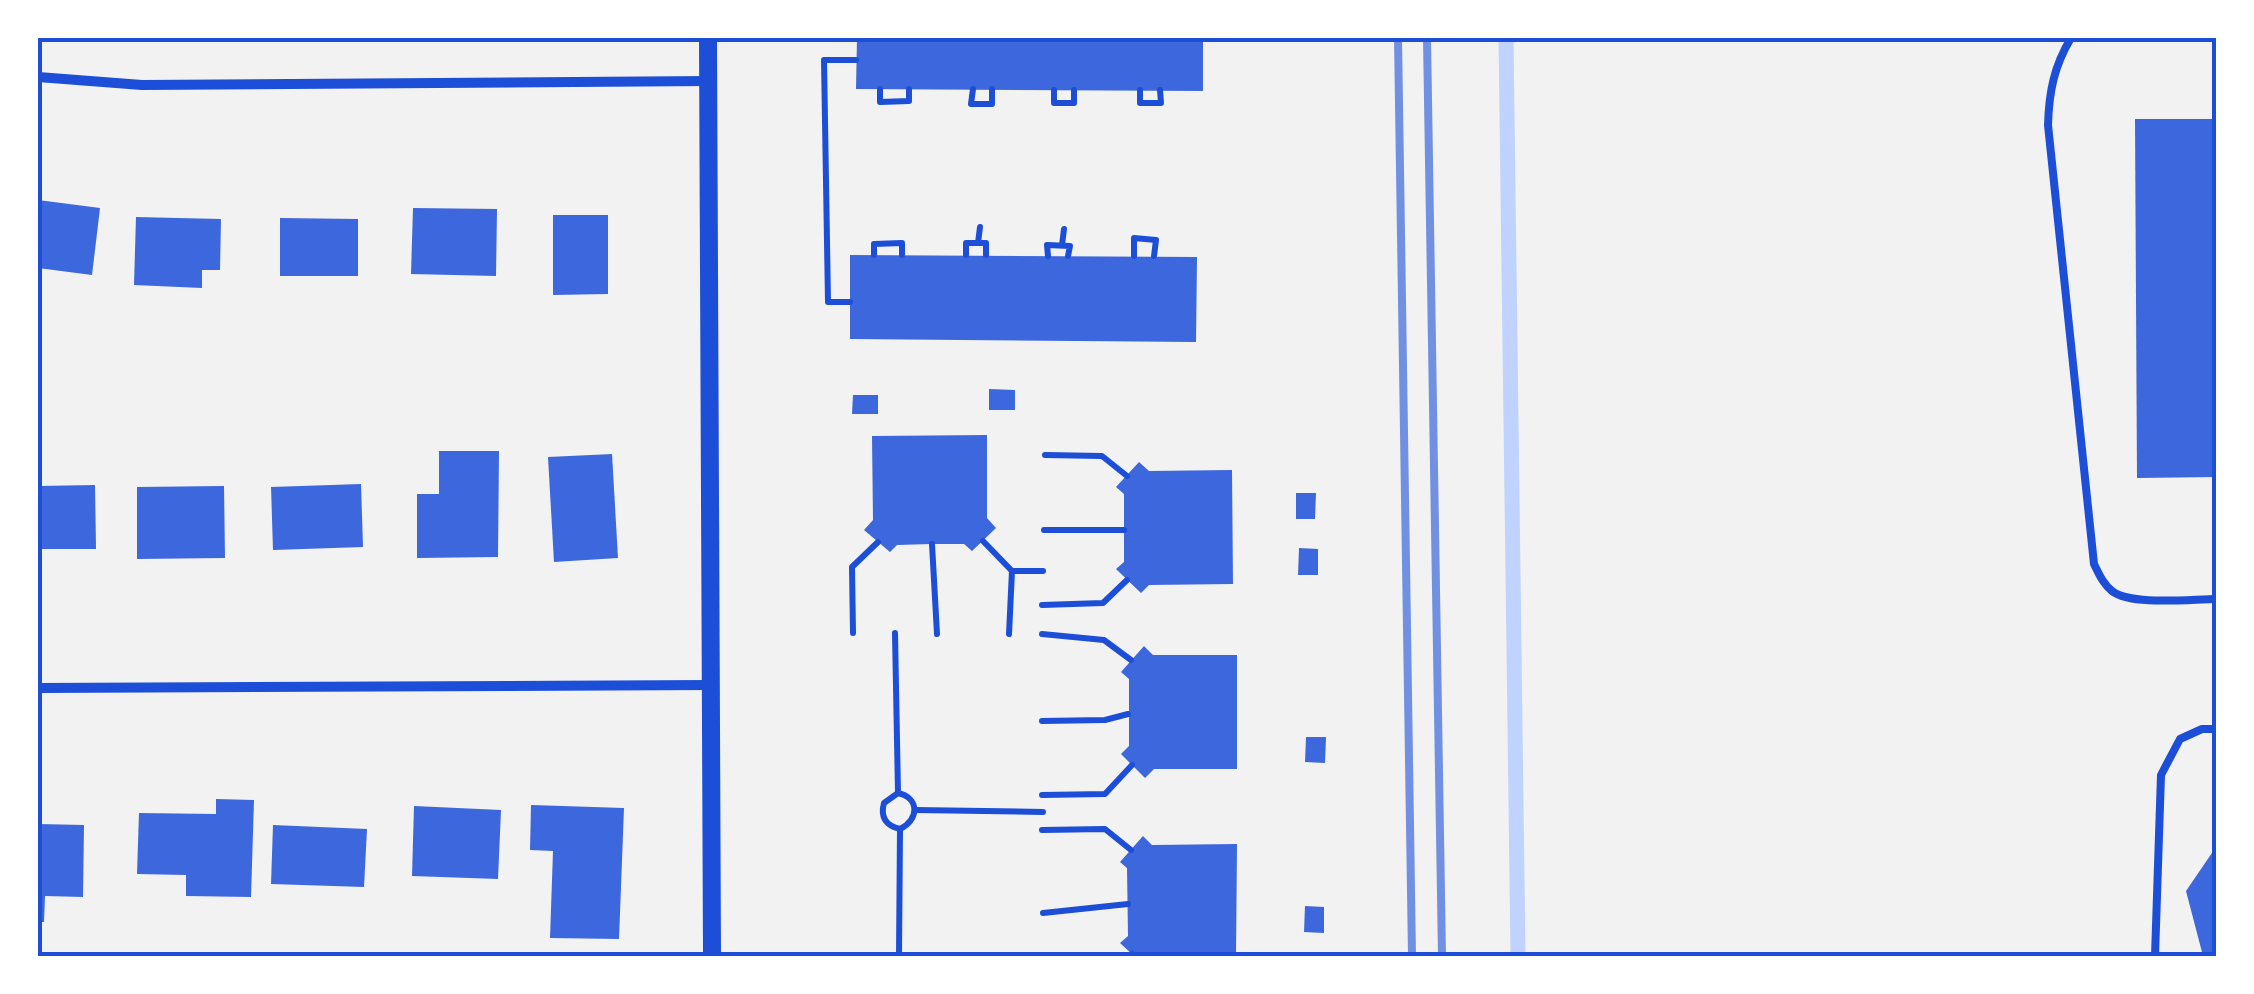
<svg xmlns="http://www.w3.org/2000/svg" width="2254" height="994" font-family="Arial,sans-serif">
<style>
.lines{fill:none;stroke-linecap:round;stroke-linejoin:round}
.stream{stroke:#bfd3fe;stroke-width:15}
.building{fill:#3d67dc}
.path{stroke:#1d4ed8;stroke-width:6}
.service{stroke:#1d4ed8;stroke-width:8}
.minor{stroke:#1d4ed8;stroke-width:10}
.tertiary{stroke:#1d4ed8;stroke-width:18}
.rail{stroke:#7290e2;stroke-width:8}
.neatline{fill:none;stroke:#1d4ed8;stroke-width:4}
</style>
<rect width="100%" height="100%" fill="#f2f2f2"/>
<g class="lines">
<polyline class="stream" points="1506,38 1518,956"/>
</g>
<g class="building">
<polygon points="857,38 1203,38 1203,91 856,89"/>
<polygon points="2135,119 2216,119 2216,477 2137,478"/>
<polygon points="38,200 100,208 92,275 38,268"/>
<polygon points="413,208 497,209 496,276 411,274"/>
<polygon points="553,215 608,215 608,294 553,295"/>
<polygon points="136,217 221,219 220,270 202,270 202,288 134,285"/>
<polygon points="280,218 358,219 358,276 280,276"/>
<polygon points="850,255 1197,257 1196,342 850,339"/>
<polygon points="989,389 1015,390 1015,410 989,410"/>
<polygon points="853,395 878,395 878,414 852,414"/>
<polygon points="987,435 987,518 996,528 972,551 964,544 932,544 897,545 890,552 864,530 873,520 872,436"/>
<polygon points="439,451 499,451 498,557 417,558 417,494 439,494"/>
<polygon points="612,454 618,558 554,562 548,457"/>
<polygon points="1139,462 1149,471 1232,470 1233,584 1149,585 1141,593 1116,569 1124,562 1124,494 1116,487"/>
<polygon points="361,484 363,547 273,550 271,487"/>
<polygon points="95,485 96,549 38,549 38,486"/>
<polygon points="224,486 225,558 137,559 137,487"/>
<polygon points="1296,493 1316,493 1315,519 1296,519"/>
<polygon points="1299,548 1318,549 1318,575 1298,575"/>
<polygon points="1144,646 1153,655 1237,655 1237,769 1154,769 1145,778 1121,754 1129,746 1129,679 1121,672"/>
<polygon points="1306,737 1326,737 1325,763 1305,762"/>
<polygon points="216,799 254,800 251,897 186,896 186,875 137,874 139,813 216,814"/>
<polygon points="531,805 624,808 619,939 550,938 553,851 530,850"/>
<polygon points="414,806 501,810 498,879 412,876"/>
<polygon points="38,824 84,825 83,897 45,896 44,922 38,922"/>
<polygon points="273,825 367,829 364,887 271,884"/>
<polygon points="1143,836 1152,845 1237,844 1236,956 1134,956 1120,943 1128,936 1127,868 1120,862"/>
<polygon points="2216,847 2216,956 2203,956 2186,891"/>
<polygon points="1305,906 1324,907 1324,933 1304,932"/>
</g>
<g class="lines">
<g class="path">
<polyline points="880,89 880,102 909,101 909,89"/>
<polyline points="973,89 971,104 992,104 992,89"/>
<polyline points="1054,90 1054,103 1074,103 1074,90"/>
<polyline points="1140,90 1140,103 1161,103 1160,90"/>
<polyline points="978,243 980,227"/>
<polyline points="1062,245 1064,229"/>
<polyline points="874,255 874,244 902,243 902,255"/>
<polyline points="966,255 966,243 986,243 986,255"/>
<polyline points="1048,256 1047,245 1070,246 1068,256"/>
<polyline points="1134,256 1134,238 1156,240 1154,256"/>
<polyline points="850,302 828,302 824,60 856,60"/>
<polyline points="1045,455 1102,456 1127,476"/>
<polyline points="1044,530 1124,530"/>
<polyline points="983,541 1012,571"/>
<polyline points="932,544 937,634"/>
<polyline points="1042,605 1103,603 1127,580"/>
<polyline points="853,633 852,567 878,542"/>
<path d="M895,633L898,793C920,798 919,820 900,829L899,956"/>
<polyline points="1009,634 1012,571 1043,571"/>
<polyline points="1042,634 1104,640 1131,660"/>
<polyline points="1042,721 1105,720 1128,714"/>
<path d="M898,793L884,803C880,817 886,826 900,829"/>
<polyline points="1042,795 1105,794 1132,765"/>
<polyline points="915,810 1043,812"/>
<polyline points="1042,830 1105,829 1131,850"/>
<polyline points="1043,913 1128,904"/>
<polyline points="1129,956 1132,954"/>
</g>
<g class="service">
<path d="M2071,38C2054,66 2049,92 2048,125L2094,564C2099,574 2103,584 2112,591C2131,606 2191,599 2216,599"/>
<polyline points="2155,956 2161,775 2180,739 2202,729 2216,729"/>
</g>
<g class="minor">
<polyline points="38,77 142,85 709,81"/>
<polyline points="38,688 711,685"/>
</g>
<polyline class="tertiary" points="708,38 712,956"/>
<g class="rail">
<polyline points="1398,38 1412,956"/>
<polyline points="1427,38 1442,956"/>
</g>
</g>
<rect width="2254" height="994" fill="none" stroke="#ffffff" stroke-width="80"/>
<rect x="40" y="40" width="2174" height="914" class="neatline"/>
</svg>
